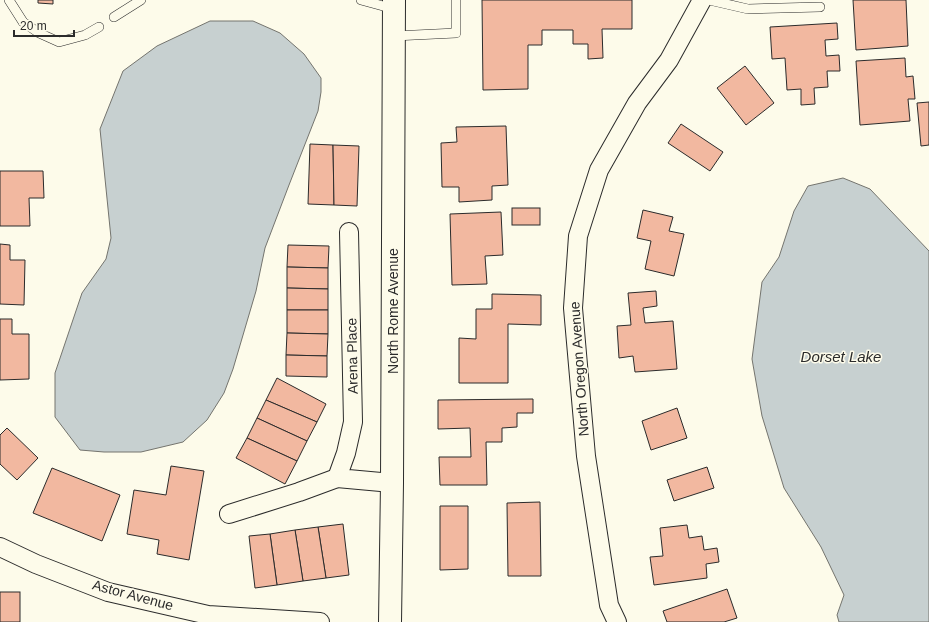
<svg xmlns="http://www.w3.org/2000/svg" width="929" height="622" font-family="Helvetica,sans-serif">
<style>
.water{fill:#c7d0d0;stroke:#74746e}
.building{fill:#f2b8a0;stroke:#2b2b2b}
.lines{fill:none;stroke-linecap:round;stroke-linejoin:round}
.service-casing{stroke:#2b2b2b;stroke-width:10}
.minor-casing{stroke:#2b2b2b;stroke-width:20}
.tertiary-casing{stroke:#2b2b2b;stroke-width:24}
.service{stroke:#fdfbea;stroke-width:9}
.minor{stroke:#fdfbea;stroke-width:18}
.tertiary{stroke:#fdfbea;stroke-width:22}
.labels{text-anchor:middle;stroke-width:3;stroke-linejoin:round;paint-order:stroke}
.street-label{font-size:14px;fill:#2b2b2b;stroke:#fdfbea}
.water-label{font-size:15px;font-style:italic;fill:#2b2b2b;stroke:#fdfbea}
</style>
<rect width="100%" height="100%" fill="#fdfbea"/>
<g class="water">
<polygon points="210,21 253,21 280,33 304,54 321,78 321,92 318,111 289,185 265,248 256,291 233,369 224,393 207,420 183,442 141,452 104,452 80,450 55,417 55,373 82,293 106,259 111,238 100,129 123,71 157,46"/>
<polygon points="843,178 870,189 929,251 929,622 839,622 837,615 844,595 821,547 784,488 762,416 752,359 762,282 779,257 794,211 808,186"/>
</g>
<g class="building">
<polygon points="38,0 53,0 53,4 38,3"/>
<polygon points="482,0 632,0 632,29 602,29 603,58 588,59 588,44 573,44 573,30 542,30 542,45 528,45 528,89 483,90"/>
<polygon points="853,0 906,0 908,46 856,50"/>
<polygon points="837,23 838,39 825,40 826,56 839,55 840,71 827,71 828,87 814,88 815,104 801,105 801,89 787,90 785,58 772,59 770,27"/>
<polygon points="905,58 906,77 913,76 915,99 908,99 910,121 860,125 856,61"/>
<polygon points="745,66 774,103 746,125 717,88"/>
<polygon points="929,102 929,145 921,146 917,103"/>
<polygon points="681,124 723,152 710,171 668,143"/>
<polygon points="506,126 508,185 492,186 492,200 459,202 459,187 442,187 441,143 457,142 456,127"/>
<polygon points="310,144 333,145 334,205 308,204"/>
<polygon points="333,145 359,146 357,206 334,205"/>
<polygon points="0,171 43,171 44,198 29,198 30,226 0,226"/>
<rect x="512" y="208" width="28" height="17"/>
<polygon points="643,210 673,217 669,231 684,234 674,276 645,269 651,241 637,238"/>
<polygon points="501,212 503,255 485,256 487,284 452,285 450,214"/>
<polygon points="0,244 10,245 10,260 25,260 24,305 0,304"/>
<polygon points="288,245 329,246 328,268 287,267"/>
<polygon points="287,267 328,268 328,289 287,288"/>
<polygon points="287,288 328,289 328,310 287,310"/>
<polygon points="656,291 657,306 643,308 645,323 673,321 677,369 635,372 633,356 619,358 617,326 631,325 628,293"/>
<polygon points="492,294 541,295 541,325 508,324 508,383 459,383 459,338 476,339 476,309 492,309"/>
<polygon points="287,310 328,310 328,334 287,333"/>
<polygon points="0,319 12,319 12,334 29,334 29,379 0,380"/>
<polygon points="287,333 328,334 327,356 286,355"/>
<polygon points="286,355 327,356 327,377 286,376"/>
<polygon points="277,378 326,404 317,422 266,400"/>
<polygon points="533,399 533,413 517,413 517,427 502,428 502,442 486,442 487,485 440,485 439,457 471,457 470,428 438,429 438,400"/>
<polygon points="266,400 317,422 307,441 257,418"/>
<polygon points="677,408 687,438 651,450 642,421"/>
<polygon points="257,418 307,441 297,461 247,438"/>
<polygon points="7,428 38,458 17,480 0,464 0,435"/>
<polygon points="247,438 297,461 285,484 236,458"/>
<polygon points="171,466 204,471 189,560 157,554 159,540 127,534 134,490 166,495"/>
<polygon points="707,467 714,488 674,501 667,480"/>
<polygon points="52,468 120,495 102,541 33,513"/>
<polygon points="540,502 541,576 508,576 507,503"/>
<polygon points="440,506 468,506 468,569 440,570"/>
<polygon points="343,524 349,575 326,578 318,527"/>
<polygon points="687,525 689,538 702,536 704,550 717,548 719,562 706,564 707,578 654,585 650,557 663,556 660,528"/>
<polygon points="318,527 326,578 303,581 295,530"/>
<polygon points="295,530 303,581 277,585 270,534"/>
<polygon points="270,534 277,585 255,588 249,536"/>
<polygon points="727,589 737,618 724,622 667,622 663,611"/>
<rect x="0" y="592" width="20" height="30"/>
</g>
<g class="lines">
<g class="service-casing">
<g id="service">
<polyline points="9,0 23,22 39,33 59,42 85,35 99,27"/>
<polyline points="361,0 394,9"/>
<polyline points="709,0 748,9 820,7"/>
<polyline points="114,17 141,0"/>
<polyline points="394,36 456,33 456,0"/>
</g>
</g>
<g class="minor-casing">
<g id="minor">
<polyline points="349,232 353,422 346,453 337,478 392,483"/>
<polyline points="229,514 299,492 337,478"/>
<polyline points="0,547 36,564 108,592 208,615 320,622"/>
<polyline points="617,622 609,605 586,456 573,308 578,236 599,170 637,103 669,60 702,0"/>
</g>
</g>
<g class="tertiary-casing">
<polyline id="tertiary" points="390,622 392,483 394,0"/>
</g>
<use href="#service" class="service"/>
<use href="#minor" class="minor"/>
<use href="#tertiary" class="tertiary"/>
</g>
<g class="labels">
<g class="street-label">
<text transform="translate(393 311) rotate(-90)" y="5">North Rome Avenue</text>
<text transform="translate(352 356) rotate(-91)" y="5">Arena Place</text>
<text transform="translate(579 369) rotate(-94)" y="5">North Oregon Avenue</text>
<text transform="translate(133 595) rotate(15)" y="5">Astor Avenue</text>
</g>
<g class="water-label">
<text x="841" y="362">Dorset Lake</text>
</g>
</g>
<path d="M14 30v6h60v-6" fill="none" stroke="#2b2b2b" stroke-width="2"/>
<text x="20" y="30" font-size="12" fill="#2b2b2b" stroke="#fdfbea" stroke-width="3" paint-order="stroke">20 m</text>
</svg>
